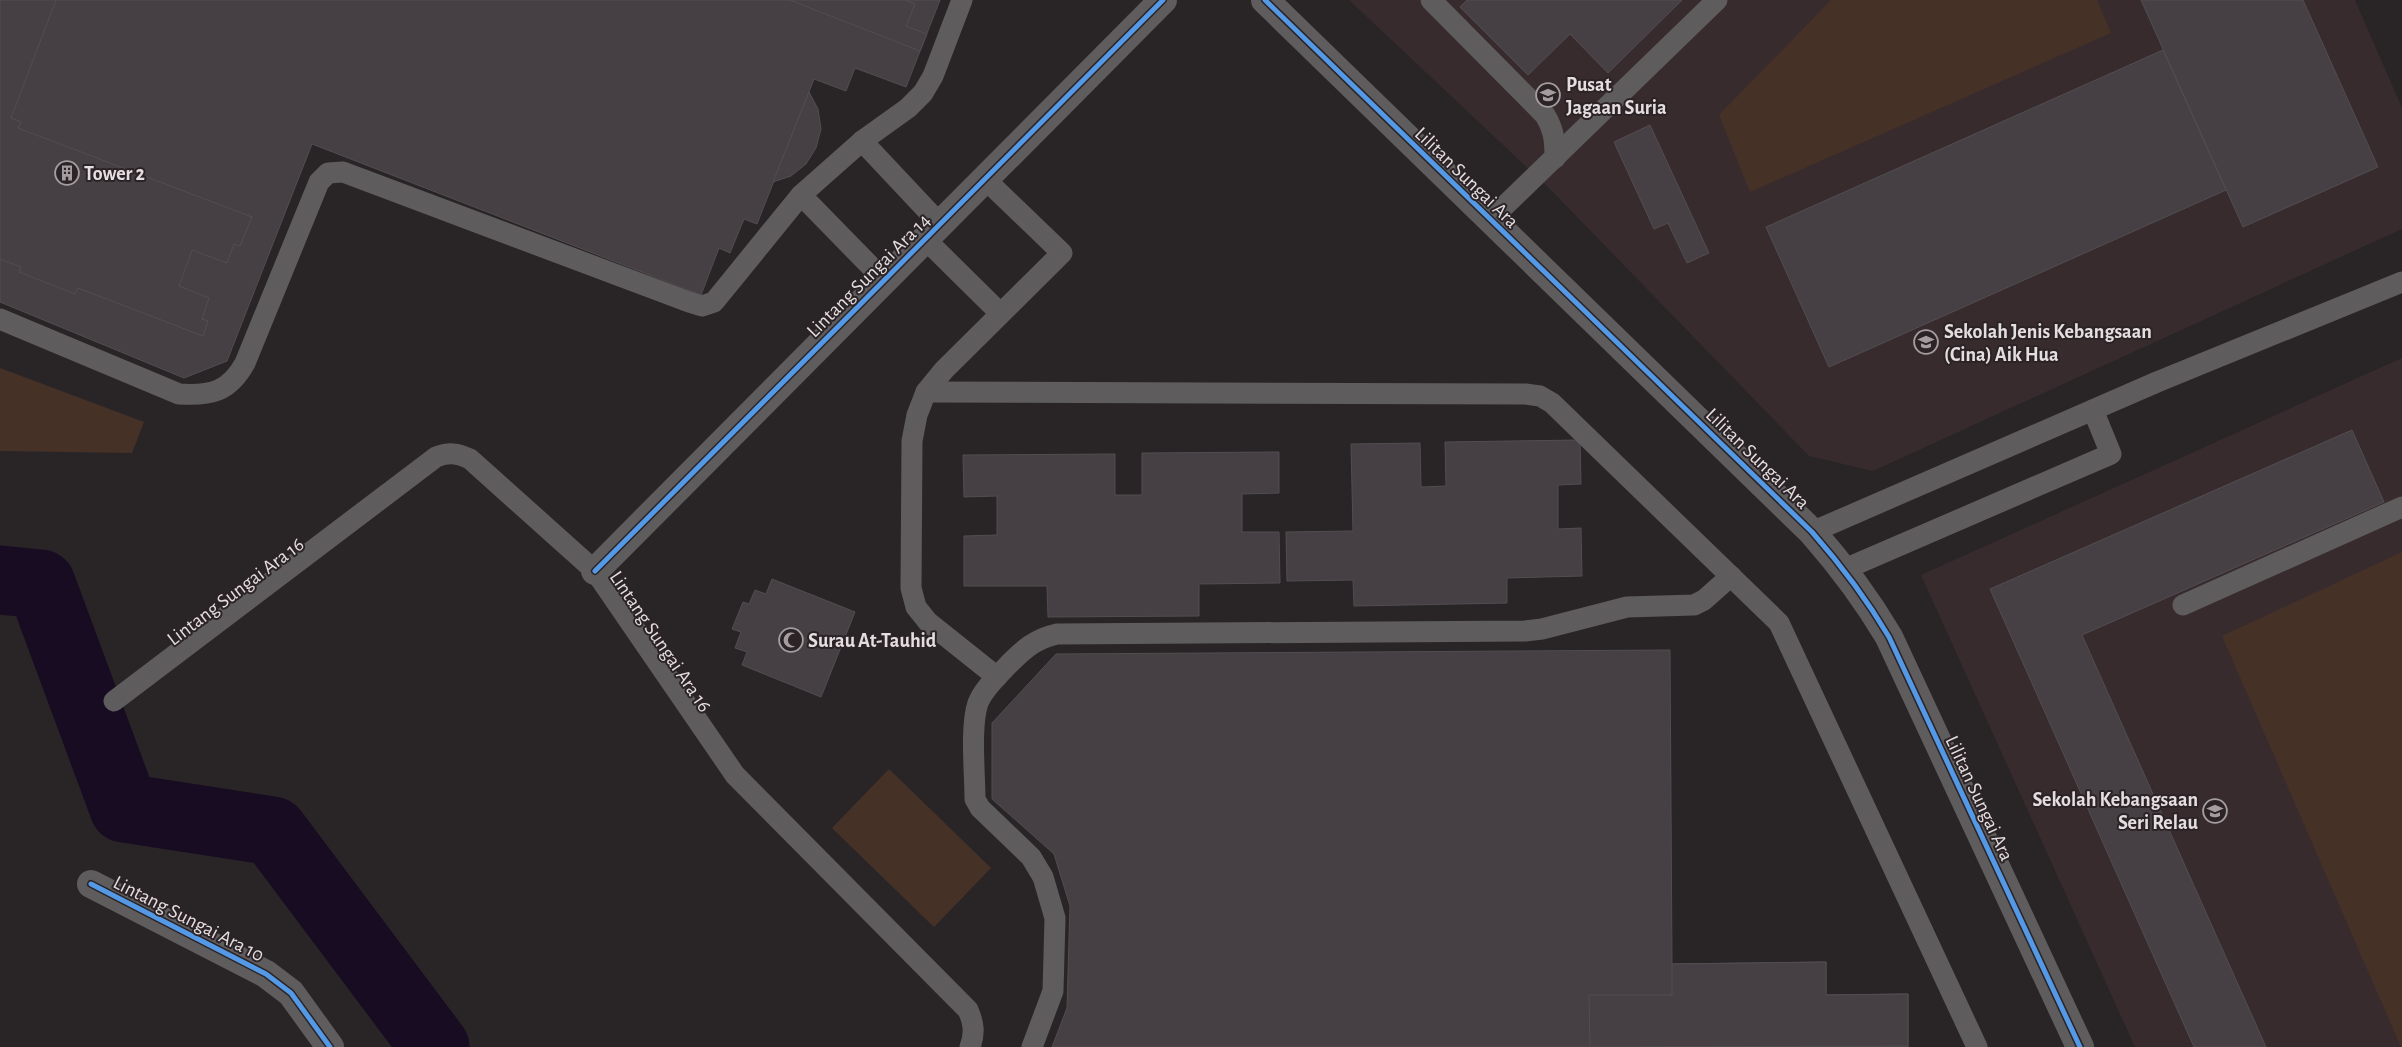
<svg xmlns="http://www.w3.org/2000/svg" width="2402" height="1047" font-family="'Alegreya Sans',sans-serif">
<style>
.built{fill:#372b2e}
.green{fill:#463127}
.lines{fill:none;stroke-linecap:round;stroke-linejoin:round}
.river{stroke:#170c22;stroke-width:69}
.building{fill:#463f44;stroke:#524e50}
.service{stroke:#5e5c5d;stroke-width:21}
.minor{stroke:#5e5c5d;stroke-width:28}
.cycleway-casing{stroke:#2b2326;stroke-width:8}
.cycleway{stroke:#5399e6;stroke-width:5}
.labels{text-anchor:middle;stroke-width:4;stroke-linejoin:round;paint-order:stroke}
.poi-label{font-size:20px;font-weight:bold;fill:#e4dee0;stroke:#2b2326;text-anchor:start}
.street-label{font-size:20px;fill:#e4dee0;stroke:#2b2326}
</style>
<rect width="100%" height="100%" fill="#292527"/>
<g class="built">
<polygon points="1349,0 2355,0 2402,108 2402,229 1873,471 1809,456 1550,189"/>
<polygon points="2402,358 2402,1047 2135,1047 1921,575"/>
</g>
<g class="green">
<polygon points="1831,0 2097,0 2111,33 1750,192 1719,115"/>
<polygon points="0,368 144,422 132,453 0,451"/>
<polygon points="2402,552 2402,1047 2401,1047 2222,636"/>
<polygon points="889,769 991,868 934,927 832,828"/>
</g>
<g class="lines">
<polyline class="river" points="0,580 41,584 124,808 273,831 435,1047"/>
</g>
<g class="building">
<polygon points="0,0 940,0 906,87 855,68 846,91 814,79 757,224 744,219 730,253 719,248 701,295 312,144 227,361 184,378 0,302"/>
<polygon points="0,0 56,0 11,118 21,122 18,128 252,217 240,246 234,244 227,263 192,250 179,286 209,298 202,319 208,321 203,336 78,288 75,294 19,272 21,267 0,259"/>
<polygon points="790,0 905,0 915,4 906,26 927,34 920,51"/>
<polygon points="1467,0 1682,0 1608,73 1570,34 1528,75 1460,7"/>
<polygon points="2141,0 2303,0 2378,167 2243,227"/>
<polygon points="2163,50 2226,190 1829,367 1766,227"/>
<polygon points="809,92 818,109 821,129 816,148 806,164 791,176 773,182"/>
<polygon points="1650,125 1709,253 1687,263 1668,223 1654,229 1614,142"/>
<polygon points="2352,430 2384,502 2082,635 2266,1047 2194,1047 1990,589"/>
<polygon points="1580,440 1581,484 1558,485 1558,529 1581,528 1582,576 1507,578 1507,603 1354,606 1353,580 1287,581 1286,532 1353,531 1351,444 1420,443 1421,487 1446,486 1445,442"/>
<polygon points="1279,452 1279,493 1242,494 1242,532 1279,532 1280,583 1199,584 1199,616 1048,617 1047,586 964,586 964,536 997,535 997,496 964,497 963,455 1115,454 1115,495 1142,495 1142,453"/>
<polygon points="772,579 855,612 821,697 742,665 747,652 735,648 741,632 732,629 743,602 749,604 755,590 766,594"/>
<polygon points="1670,650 1672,964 1826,962 1826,995 1908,994 1908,1047 1052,1047 1067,1008 1070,906 1054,854 992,799 992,723 1056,654"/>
<polygon points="1826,962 1826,995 1908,994 1908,1046 1590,1047 1589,995 1672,995 1672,964"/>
</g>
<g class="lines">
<g class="service">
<path d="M1431,0L1545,115C1554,130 1555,141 1555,158"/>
<polyline points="862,141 940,224"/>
<polyline points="985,179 1062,253 944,370 926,392 917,415 912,441 911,588 916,607 928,622 997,677"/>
<polyline points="801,195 884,280"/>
<polyline points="1490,220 1717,0"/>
<polyline points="925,239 1000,313"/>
<path d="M0,319L179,394C211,396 229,392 245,363L319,182L328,173L343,172L689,302L702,306L714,302L801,195L862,141L908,108L923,93L933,76L962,0"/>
<polyline points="926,392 1525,394 1540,396 1552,403 1779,623 1977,1047"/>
<polyline points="1812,532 2157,382 2402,282"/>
<polyline points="1845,569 2111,454 2093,410"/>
<polyline points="2183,605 2402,507"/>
<path d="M114,701L436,457C449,452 457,453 470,459L595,571L735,775L968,1010C974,1024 975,1033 970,1047"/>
<path d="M1032,1047L1053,991L1055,918L1043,877L1031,857L980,808L975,799C975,774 970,726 978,703C984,688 998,676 1009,664C1024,649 1035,639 1057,634L1525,631L1542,629L1627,607L1694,605L1704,600L1731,576"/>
</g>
<g class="minor">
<path d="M1265,0L1812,532C1841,565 1866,598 1889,637L2080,1047"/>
<polyline points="595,571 1163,0"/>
<polyline points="91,884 266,974 291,993 330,1047"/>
</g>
<g class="cycleway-casing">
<g id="cycleway">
<path d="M1265,0L1812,532C1841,565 1866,598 1889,637L2080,1047"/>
<polyline points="595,571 1163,0"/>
<polyline points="91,884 266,974 291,993 330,1047"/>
</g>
</g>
<use href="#cycleway" class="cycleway"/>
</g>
<defs>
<g id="school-ring" transform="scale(1.25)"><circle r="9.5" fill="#2b2326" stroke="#a39d9f" stroke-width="1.5"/><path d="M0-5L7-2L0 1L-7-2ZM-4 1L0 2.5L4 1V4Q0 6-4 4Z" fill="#a39d9f"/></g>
<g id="building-ring" transform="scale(1.25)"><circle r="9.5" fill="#2b2326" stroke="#a39d9f" stroke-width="1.5"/><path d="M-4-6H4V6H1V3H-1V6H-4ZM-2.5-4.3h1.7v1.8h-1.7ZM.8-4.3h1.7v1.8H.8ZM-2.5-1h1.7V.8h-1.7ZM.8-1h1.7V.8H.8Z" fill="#a39d9f"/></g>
<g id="mosque-ring" transform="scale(1.25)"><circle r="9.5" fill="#2b2326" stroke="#a39d9f" stroke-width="1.5"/><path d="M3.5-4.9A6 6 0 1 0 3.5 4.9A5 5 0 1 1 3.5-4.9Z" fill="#a39d9f"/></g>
</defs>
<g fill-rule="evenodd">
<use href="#school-ring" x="1548" y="95"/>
<use href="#building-ring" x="67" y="173"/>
<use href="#school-ring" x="1926" y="342"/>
<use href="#mosque-ring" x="791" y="640"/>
<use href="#school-ring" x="2215" y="811"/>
</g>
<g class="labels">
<g class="poi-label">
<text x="1566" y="91">Pusat<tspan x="1566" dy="23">Jagaan Suria</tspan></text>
<text x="84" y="180">Tower 2</text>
<text x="1944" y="338">Sekolah Jenis Kebangsaan<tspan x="1944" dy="23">(Cina) Aik Hua</tspan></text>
<text x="808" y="647">Surau At-Tauhid</text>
<text x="2198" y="806" text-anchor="end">Sekolah Kebangsaan<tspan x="2198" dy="23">Seri Relau</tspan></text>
</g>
<g class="street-label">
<text transform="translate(1467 177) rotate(44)" y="7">Lilitan Sungai Ara</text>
<text transform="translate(868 275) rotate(-45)" y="7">Lintang Sungai Ara 14</text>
<text transform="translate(1758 458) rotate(44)" y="7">Lilitan Sungai Ara</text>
<text transform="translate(235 591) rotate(-37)" y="7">Lintang Sungai Ara 16</text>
<text transform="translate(661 641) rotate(56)" y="7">Lintang Sungai Ara 16</text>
<text transform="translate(1980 798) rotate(65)" y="7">Lilitan Sungai Ara</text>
<text transform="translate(189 918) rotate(27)" y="7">Lintang Sungai Ara 10</text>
</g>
</g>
</svg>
